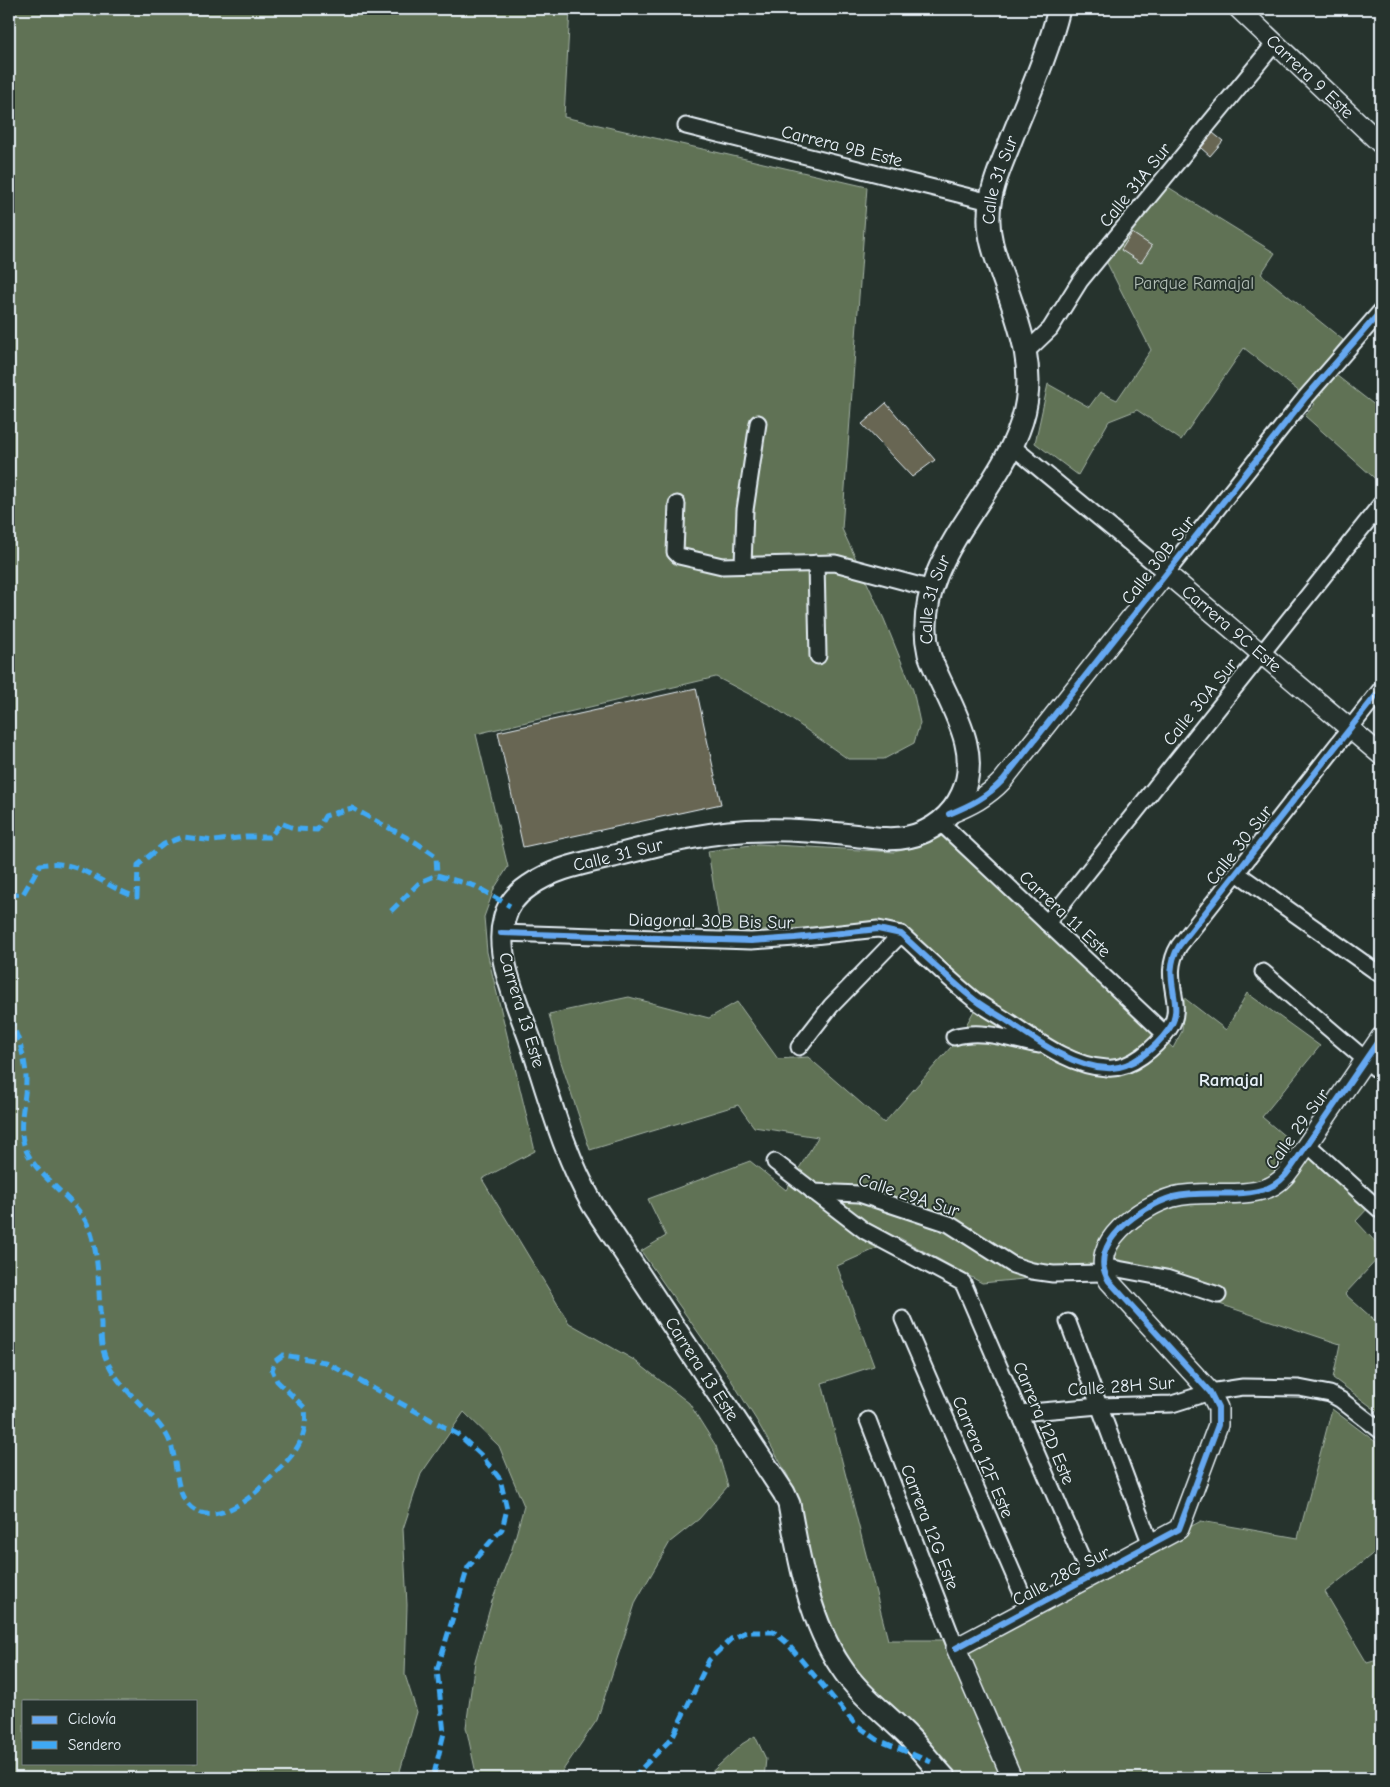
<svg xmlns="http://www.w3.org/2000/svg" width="1390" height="1787" font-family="'Comic Neue',sans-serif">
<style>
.green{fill:#607254;stroke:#a4b2a6;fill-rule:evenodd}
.building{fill:#676652;stroke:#e8f1f8}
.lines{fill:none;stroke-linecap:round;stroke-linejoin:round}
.minor-casing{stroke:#e8f1f8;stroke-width:19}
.tertiary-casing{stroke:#e8f1f8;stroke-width:22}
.secondary-casing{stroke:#e8f1f8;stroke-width:25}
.minor{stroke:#26332d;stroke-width:15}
.tertiary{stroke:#26332d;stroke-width:19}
.secondary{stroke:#26332d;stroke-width:21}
.quiet{stroke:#3fa9f5;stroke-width:5;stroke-dasharray:10 5;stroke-linecap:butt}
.cycleway-casing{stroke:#26332d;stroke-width:9}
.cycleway{stroke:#66a8f1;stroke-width:6}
.labels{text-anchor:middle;stroke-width:4;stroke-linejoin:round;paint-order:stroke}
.street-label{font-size:18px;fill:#e8f1f8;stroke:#26332d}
.park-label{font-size:18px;fill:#b2beb6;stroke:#26332d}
.neighbourhood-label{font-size:19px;font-weight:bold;fill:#e8f1f8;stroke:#26332d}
</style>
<rect width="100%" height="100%" fill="#26332d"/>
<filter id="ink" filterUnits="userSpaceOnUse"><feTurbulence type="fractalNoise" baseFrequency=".02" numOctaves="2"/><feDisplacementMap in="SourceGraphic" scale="10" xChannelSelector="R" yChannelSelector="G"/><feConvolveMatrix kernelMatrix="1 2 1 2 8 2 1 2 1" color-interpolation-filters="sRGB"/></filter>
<g filter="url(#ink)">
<g class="green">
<path d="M9,9H570L564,117L867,187L842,529L884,619L913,690L920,723L914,743L884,759H848L774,707L716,677L476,734L508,867L494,889L484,917L487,952L535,1151L482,1179L569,1323L634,1360L689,1403L716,1446L728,1486L699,1519L670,1542L636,1601L597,1720L561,1773L553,1778H477L466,1727L475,1661L492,1601L512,1549L524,1506L499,1446L464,1412L421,1474L403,1529L407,1605L405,1675L417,1712L398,1778H9ZM24,1701H196V1763H24Z"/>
<polygon points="1168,187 1275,253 1261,274 1343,340 1323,365 1381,410 1381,484 1305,416 1315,404 1244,348 1181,440 1137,410 1109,421 1078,475 1035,443 1048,384 1089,407 1100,392 1117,400 1151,350 1105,259"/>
<polygon points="941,836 1173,1048 1182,1031 1183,997 1226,1030 1247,993 1320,1046 1262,1117 1369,1207 1356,1221 1381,1248 1381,1255 1345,1294 1381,1326 1381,1414 1333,1378 1340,1344 1117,1270 982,1283 900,1238 837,1266 874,1366 822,1383 888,1640 983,1640 1201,1521 1298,1538 1332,1409 1381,1446 1381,1547 1325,1592 1367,1663 1381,1659 1381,1778 956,1778 924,1738 893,1710 836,1650 809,1575 805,1529 788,1476 757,1421 726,1372 641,1251 666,1236 648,1199 750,1161 786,1190 818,1137 754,1127 738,1105 590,1150 560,1059 549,1014 629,997 709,1018 737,1002 778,1059 808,1057 884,1123 959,1038 981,998 898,928 870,922 805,932 721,932 708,851 758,844 894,852 917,847"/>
<polygon points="755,1736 766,1759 764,1778 705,1778 742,1744"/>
</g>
<g class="building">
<polygon points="1213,133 1223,141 1210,156 1201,148"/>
<polygon points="1132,233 1152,246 1141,263 1121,250"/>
<polygon points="886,403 935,460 912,477 862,424"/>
<polygon points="696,688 721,804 523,847 498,732"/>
</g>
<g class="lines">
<g class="minor-casing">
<g id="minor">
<polyline points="686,126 990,202"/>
<polyline points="1027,351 1050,329 1080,281 1275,43"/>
<polyline points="1012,446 1166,573 1306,397 1381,311"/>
<polyline points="677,504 675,552 679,556 722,566 835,563 932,589"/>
<polyline points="816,563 818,656"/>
<polyline points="743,565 745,510 758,423"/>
<polyline points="940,822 1165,1034"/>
<polyline points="1237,873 1381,975"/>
<polyline points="1047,923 1381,504"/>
<path d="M501,933L751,941L795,938L878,929L901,934C924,955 947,977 971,997C981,1006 994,1012 1006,1020C1035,1039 1071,1067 1107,1068C1131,1070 1156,1047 1169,1029C1187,1004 1159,979 1179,946L1381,689"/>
<polyline points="1263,972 1381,1073"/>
<path d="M954,1037C981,1028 1012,1040 1039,1045"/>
<polyline points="799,1047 831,1006 901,934"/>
<polyline points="1307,1144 1381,1211"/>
<polyline points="775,1162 865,1231 963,1283 1090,1577"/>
<polyline points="813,1192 859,1194 949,1224 1013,1265 1032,1271 1053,1274 1103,1273"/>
<polyline points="1102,1266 1166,1278 1218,1295"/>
<polyline points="903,1319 1029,1610"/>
<polyline points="1068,1322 1151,1545"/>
<polyline points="1019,1413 1099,1406 1172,1404 1210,1392 1243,1387 1299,1388 1330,1394 1341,1400 1381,1431"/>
<polyline points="868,1420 956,1648"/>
</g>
</g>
<g class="tertiary-casing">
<g id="tertiary">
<path id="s1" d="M1239,9L1381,144"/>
<path id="s2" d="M949,814C971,805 987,797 1003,780L1166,573L1381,755"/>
<path d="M1012,1778L956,1648L1179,1529L1218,1425V1408L1210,1392L1109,1281C1085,1244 1142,1206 1173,1197C1204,1189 1238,1199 1268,1188C1278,1184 1285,1177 1291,1168L1381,1037"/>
</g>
</g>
<g class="secondary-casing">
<g id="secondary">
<path id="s3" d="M945,1778C933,1765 922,1751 910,1738C887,1714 859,1695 841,1667C809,1620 799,1559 789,1504L784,1493L593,1205C564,1154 550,1100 532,1045C520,1010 494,956 504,920C507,906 517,894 529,886C554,868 585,863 614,856C663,843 713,830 765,830C793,829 822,832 851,835C870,837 889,841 908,837C932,832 952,816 962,794C984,746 944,698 929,654C908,564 997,500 1022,421C1038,370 1019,323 1002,275C995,255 988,237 989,216C989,190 1002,164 1011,140C1028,97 1048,54 1059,9"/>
</g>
</g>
<use href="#minor" class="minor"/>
<use href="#tertiary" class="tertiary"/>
<use href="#secondary" class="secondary"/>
<g class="quiet">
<path d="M9,895L23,894L40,865C47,864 54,863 60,864C88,867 110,890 137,897L138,865L164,844L183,837L214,841L245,837H270L281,823L296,829L317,830L325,816L352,808L417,843L436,856L437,875"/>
<polyline points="391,911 420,882 437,875 475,886 510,906"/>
<path d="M9,1018C18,1035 26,1059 26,1079C26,1103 16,1127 26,1150C38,1179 79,1200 90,1230C100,1259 98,1293 101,1324C101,1332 101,1342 103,1350C113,1386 146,1404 166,1434C177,1452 174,1473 181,1492C197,1535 244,1506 264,1484C288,1459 309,1446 305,1408L277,1381L272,1370L275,1361L283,1355L325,1362L459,1435L481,1455L500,1479L507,1509L502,1529L468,1567L437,1670L444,1733L433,1778"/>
<polyline points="632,1778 672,1738 709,1660 731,1639 746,1632 774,1632 786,1642 855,1724 878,1740 931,1762"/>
</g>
<g class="cycleway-casing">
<g id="cycleway">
<path d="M949,814C971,805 987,797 1003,780L1306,397L1381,311"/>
<path d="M501,933L751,941L795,938L878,929L901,934C924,955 947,977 971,997C981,1006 994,1012 1006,1020C1035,1039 1071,1067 1107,1068C1131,1070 1156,1047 1169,1029C1187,1004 1159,979 1179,946L1381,689"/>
<path d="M956,1648L1179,1529L1218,1425V1408L1210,1392L1109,1281C1085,1244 1142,1206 1173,1197C1204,1189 1238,1199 1268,1188C1278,1184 1285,1177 1291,1168L1381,1037"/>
</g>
</g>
<use href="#cycleway" class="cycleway"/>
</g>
</g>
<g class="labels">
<g class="street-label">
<text dy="6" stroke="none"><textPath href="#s1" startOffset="98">Carrera 9 Este</textPath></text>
<text transform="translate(842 146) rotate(14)" y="6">Carrera 9B Este</text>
<text dy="6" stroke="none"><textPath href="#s3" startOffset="2141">Calle 31 Sur</textPath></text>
<text transform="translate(1135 185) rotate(-51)" y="6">Calle 31A Sur</text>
<text transform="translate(1158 560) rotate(-52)" y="6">Calle 30B Sur</text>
<text dy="6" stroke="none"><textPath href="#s3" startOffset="1691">Calle 31 Sur</textPath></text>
<text dy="6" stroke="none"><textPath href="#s2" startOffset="414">Carrera 9C Este</textPath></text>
<text transform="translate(1200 702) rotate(-51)" y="6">Calle 30A Sur</text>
<text transform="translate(1239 845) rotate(-52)" y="6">Calle 30 Sur</text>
<text dy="6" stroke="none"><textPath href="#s3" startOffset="1122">Calle 31 Sur</textPath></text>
<text transform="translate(1065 914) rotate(43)" y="6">Carrera 11 Este</text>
<text transform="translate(711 921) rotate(1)" y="6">Diagonal 30B Bis Sur</text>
<text transform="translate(522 1010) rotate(73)" y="6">Carrera 13 Este</text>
<text transform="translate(1297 1129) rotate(-54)" y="6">Calle 29 Sur</text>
<text transform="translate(909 1195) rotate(18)" y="6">Calle 29A Sur</text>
<text transform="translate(702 1369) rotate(57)" y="6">Carrera 13 Este</text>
<text transform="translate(1121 1386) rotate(-4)" y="6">Calle 28H Sur</text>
<text transform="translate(1044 1423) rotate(67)" y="6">Carrera 12D Este</text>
<text transform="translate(983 1457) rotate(67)" y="6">Carrera 12F Este</text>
<text transform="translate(930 1527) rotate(69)" y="6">Carrera 12G Este</text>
<text transform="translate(1061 1576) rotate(-28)" y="6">Calle 28G Sur</text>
</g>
<g class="park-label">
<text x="1194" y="289">Parque Ramajal</text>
</g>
<g class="neighbourhood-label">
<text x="1231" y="1086">Ramajal</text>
</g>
</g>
<rect width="1390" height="1787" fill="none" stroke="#26332d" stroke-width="30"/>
<rect x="15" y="15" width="1360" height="1757" fill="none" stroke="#e8f1f8" stroke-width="2" filter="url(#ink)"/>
<rect x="22" y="1700" width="175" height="65" fill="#26332d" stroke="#747f7e"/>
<rect x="32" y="1716" width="25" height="8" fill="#66a8f1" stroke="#747f7e"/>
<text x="68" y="1724" font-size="15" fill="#e8f1f8">Ciclovía</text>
<rect x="32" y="1741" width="25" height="8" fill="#3fa9f5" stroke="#747f7e"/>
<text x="68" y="1750" font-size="15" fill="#e8f1f8">Sendero</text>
</svg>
